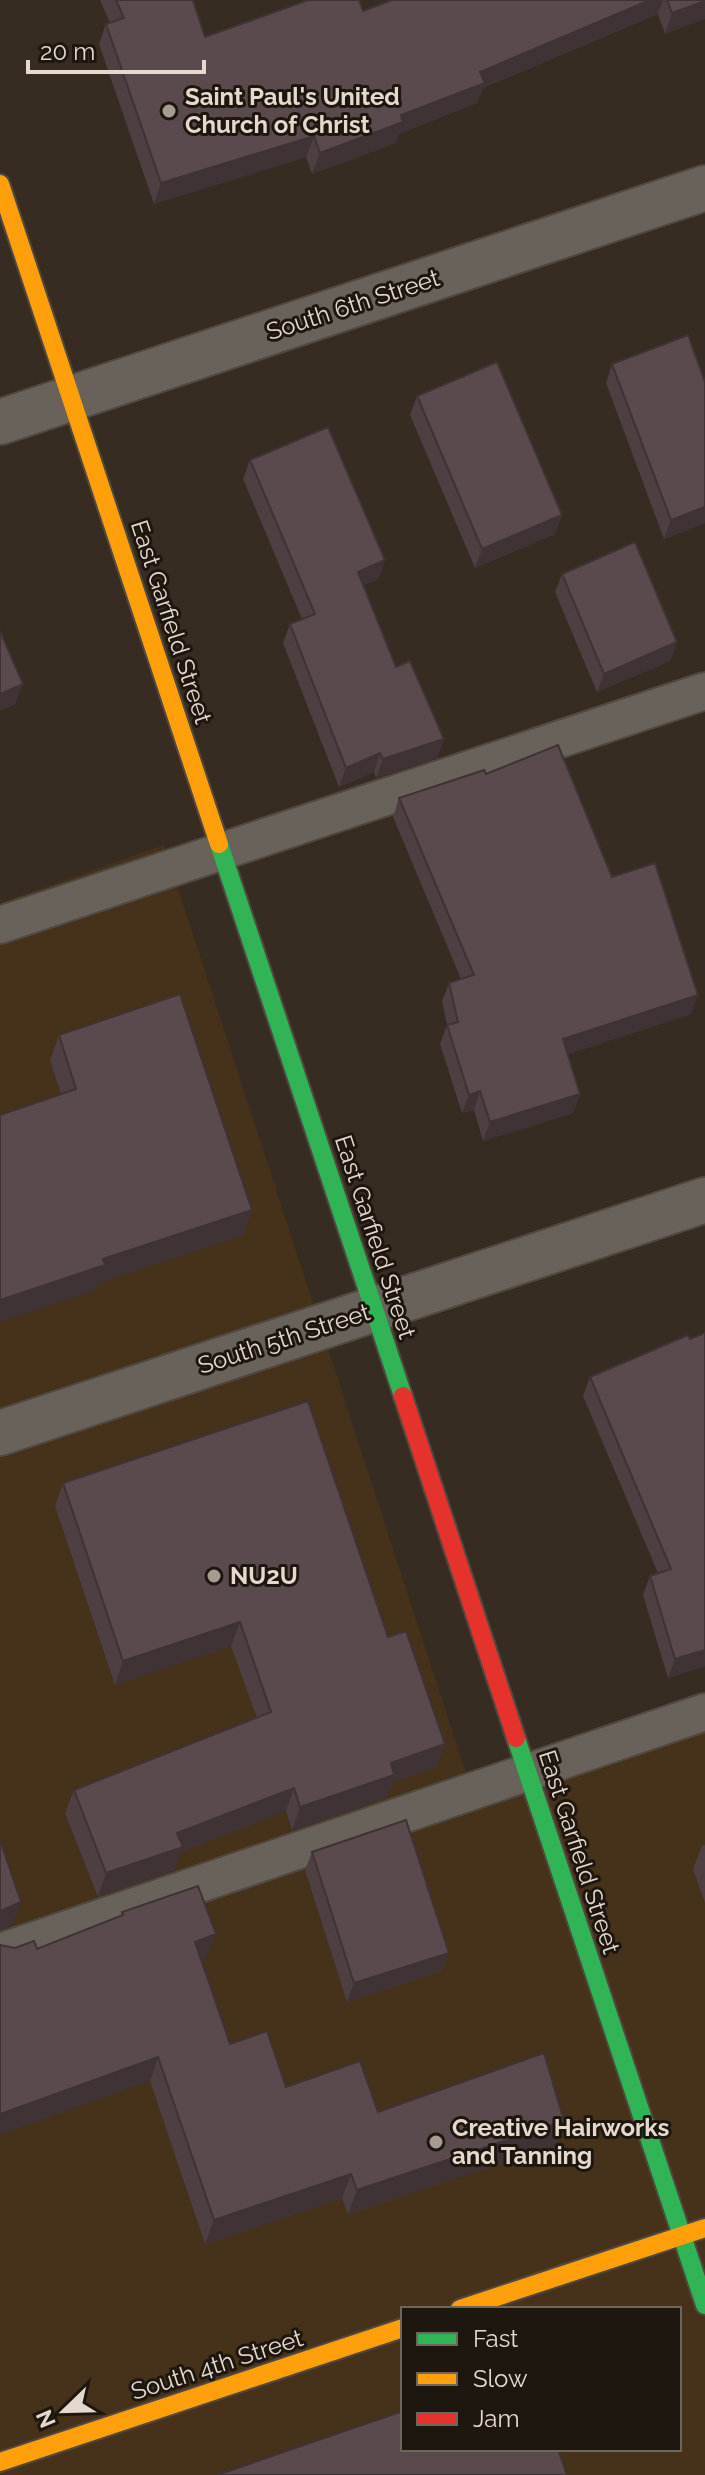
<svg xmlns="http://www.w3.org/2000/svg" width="705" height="2475" font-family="Raleway,sans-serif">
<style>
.built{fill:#46311b;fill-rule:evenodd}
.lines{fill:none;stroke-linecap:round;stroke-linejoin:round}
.lane-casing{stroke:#51483f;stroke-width:40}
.street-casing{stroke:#51483f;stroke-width:48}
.fast-casing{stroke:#51483f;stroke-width:22}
.slow-casing{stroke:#51483f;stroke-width:22}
.jam-casing{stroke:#51483f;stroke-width:22}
.lane{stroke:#68625a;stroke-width:36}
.street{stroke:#68625a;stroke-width:44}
.fast{stroke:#30b455;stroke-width:18}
.slow{stroke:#ff9f0a;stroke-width:18}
.jam{stroke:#e5322d;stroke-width:18}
.wall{fill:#4d3f42}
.shaded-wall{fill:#3f3336}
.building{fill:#5a494d;stroke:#3f3336;stroke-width:2}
.poi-dot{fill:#a89c92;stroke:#1e170f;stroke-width:3}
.labels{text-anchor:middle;stroke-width:6;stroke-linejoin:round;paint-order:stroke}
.poi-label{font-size:24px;font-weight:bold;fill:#e5d9ce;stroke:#1e170f;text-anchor:start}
.street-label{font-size:24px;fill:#e5d9ce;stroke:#1e170f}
</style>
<rect width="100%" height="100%" fill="#362c22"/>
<path class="built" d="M164,845L466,1773L705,1693V2475H0V903ZM403,2309H679V2449H403Z"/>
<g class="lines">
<g class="lane-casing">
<g id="lane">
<polyline points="0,925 705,691"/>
<polyline points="0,1952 705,1712"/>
</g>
</g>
<g class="street-casing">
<g id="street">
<polyline points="0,422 705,188"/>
<polyline points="0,1433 705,1200"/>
</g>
</g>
<g class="fast-casing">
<g id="fast">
<polyline points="219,844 403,1396"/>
<polyline points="516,1738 705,2305"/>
</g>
</g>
<g class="slow-casing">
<g id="slow">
<polyline points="0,184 219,844"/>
<polyline points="460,2309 705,2228"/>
<polyline points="0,2462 403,2328"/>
</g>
</g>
<g class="jam-casing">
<polyline id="jam" points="403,1396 516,1738"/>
</g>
<use href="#lane" class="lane"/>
<use href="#street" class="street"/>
<use href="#fast" class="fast"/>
<use href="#slow" class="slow"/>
<use href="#jam" class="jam"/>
</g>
<g class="wall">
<polygon points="100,0 193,0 205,37 363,11 392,0 705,0 665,34 658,14 483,88 477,103 399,134 396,143 312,174 306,157 154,204 99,44 106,24 110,23"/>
<polygon points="612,364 705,523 664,539 606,383"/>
<polygon points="417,396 562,515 555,534 475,568 410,415"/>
<polygon points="250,460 385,560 378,579 364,585 396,667 444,739 437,758 376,778 374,772 339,787 283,643 290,624 302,619 243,479"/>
<polygon points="562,574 677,642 670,661 597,692 555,592"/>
<polygon points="486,774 612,877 691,1014 568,1054 580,1094 573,1113 483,1141 474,1110 462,1113 440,1044 447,1025 442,1001 449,983 461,979 393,817 399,798"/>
<polygon points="59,1035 252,1210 243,1235 98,1283 96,1290 61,1094 50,1060"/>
<polygon points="705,1333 705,1666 668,1678 643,1595 650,1576 658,1573 583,1396 590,1377"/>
<polygon points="63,1483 388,1637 445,1744 436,1767 392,1783 386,1798 292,1830 286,1811 181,1852 174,1871 98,1897 65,1813 74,1790 257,1718 231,1646 115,1685 55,1506"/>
<polygon points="705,1845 705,1903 693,1869 702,1846"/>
<polygon points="312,1852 449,1953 442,1971 347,2002 305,1870"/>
<polygon points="122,1912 207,1958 201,1960 230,2044 286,2087 378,2112 564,2121 556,2145 348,2214 342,2198 205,2244 150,2081 15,1948 37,1949 120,1916"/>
</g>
<g class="shaded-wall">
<polygon points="650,0 663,0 658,14 483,88 477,103 399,134 396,143 312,174 320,153 401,115 480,72"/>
<polygon points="705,1 705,19 665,34 672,13"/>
<polygon points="314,136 306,157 154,204 161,183"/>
<polygon points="705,507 705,523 664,539 671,520"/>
<polygon points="562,515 555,534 475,568 482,549"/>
<polygon points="385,560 378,579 352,590 358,572"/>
<polygon points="677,642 670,661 597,692 604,674"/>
<polygon points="23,684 15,705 0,711 0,694"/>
<polygon points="444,739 437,758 376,778 383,759"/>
<polygon points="380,753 374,772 339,787 346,768"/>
<polygon points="698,995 691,1014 556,1058 563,1039"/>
<polygon points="480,1091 474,1110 462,1113 469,1095"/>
<polygon points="580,1094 573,1113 483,1141 490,1122"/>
<polygon points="252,1210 243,1235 98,1283 96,1290 0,1322 0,1300 103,1259"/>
<polygon points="240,1622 231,1646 115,1685 123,1661"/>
<polygon points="705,1650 705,1666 668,1678 675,1659"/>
<polygon points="445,1744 436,1767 392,1783 386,1798 292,1830 300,1807 391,1763"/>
<polygon points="294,1788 286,1811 181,1852 174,1871 98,1897 106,1873 177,1833"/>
<polygon points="21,1902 12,1926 0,1931 0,1911"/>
<polygon points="216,1934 207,1958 186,1966 195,1942"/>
<polygon points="449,1953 442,1971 347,2002 354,1983"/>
<polygon points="158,2057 150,2081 0,2135 0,2114"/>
<polygon points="564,2121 556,2145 348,2214 357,2190"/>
<polygon points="351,2174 342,2198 205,2244 214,2220"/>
</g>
<g class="building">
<polygon points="116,0 193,0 205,37 308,0 359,0 363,11 392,0 650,0 480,72 485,83 401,115 403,122 320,153 314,136 161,183 106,24 124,18"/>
<polygon points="667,0 705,0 705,1 672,13"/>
<polygon points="688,335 705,382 705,507 671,520 612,364"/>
<polygon points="497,362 562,515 482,549 417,396"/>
<polygon points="328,427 385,560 358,572 396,667 410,661 444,739 383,759 380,753 346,768 290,624 315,614 250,460"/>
<polygon points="635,542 677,642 604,674 562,574"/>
<polygon points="0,631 23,684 0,694"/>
<polygon points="558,745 612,877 655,863 698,995 563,1039 580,1094 490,1122 480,1091 469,1095 447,1025 458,1022 449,983 474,975 399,798 484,770 486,774"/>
<polygon points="180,994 252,1210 103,1259 105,1265 0,1300 0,1115 76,1089 59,1035"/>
<polygon points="705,1333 705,1650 675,1659 650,1576 671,1569 590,1377 688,1335 690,1339"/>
<polygon points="308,1401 388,1637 406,1631 445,1744 391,1763 394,1775 300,1807 294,1788 177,1833 183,1847 106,1873 74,1790 271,1712 240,1622 123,1661 63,1483"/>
<polygon points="406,1820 449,1953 354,1983 312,1852"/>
<polygon points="0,1840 21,1902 0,1911"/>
<polygon points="198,1886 216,1934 195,1942 230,2044 267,2031 286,2087 360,2061 378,2112 544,2053 564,2121 357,2190 351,2174 214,2220 158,2057 0,2114 0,1945 15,1948 34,1941 37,1949 123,1915 122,1912"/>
<polygon points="403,2411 403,2449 558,2449 567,2475 217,2475"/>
</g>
<g class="poi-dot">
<circle cx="169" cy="111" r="8"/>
<circle cx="214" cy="1576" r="8"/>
<circle cx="436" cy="2142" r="8"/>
</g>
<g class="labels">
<g class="poi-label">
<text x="185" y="105">Saint Paul's United<tspan x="185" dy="28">Church of Christ</tspan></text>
<text x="230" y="1584">NU2U</text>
<text x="452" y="2136">Creative Hairworks<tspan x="452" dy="28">and Tanning</tspan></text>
</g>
<g class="street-label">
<text transform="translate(353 305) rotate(-18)" y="8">South 6th Street</text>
<text transform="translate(171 622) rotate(72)" y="8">East Garfield Street</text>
<text transform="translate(375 1237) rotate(72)" y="8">East Garfield Street</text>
<text transform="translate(284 1339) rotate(-18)" y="8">South 5th Street</text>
<text transform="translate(579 1852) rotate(72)" y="8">East Garfield Street</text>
<text transform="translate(217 2365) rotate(-18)" y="8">South 4th Street</text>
</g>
</g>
<rect x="401" y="2307" width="280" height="144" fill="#1e170f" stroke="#6e655b" stroke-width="2"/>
<rect x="417" y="2333" width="40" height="12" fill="#30b455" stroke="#6e655b" stroke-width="2"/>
<text x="473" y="2347" font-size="24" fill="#e5d9ce">Fast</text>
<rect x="417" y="2373" width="40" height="12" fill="#ff9f0a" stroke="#6e655b" stroke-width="2"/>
<text x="473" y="2387" font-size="24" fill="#e5d9ce">Slow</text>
<rect x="417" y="2413" width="40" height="12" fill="#e5322d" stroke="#6e655b" stroke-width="2"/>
<text x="473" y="2427" font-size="24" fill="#e5d9ce">Jam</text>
<g transform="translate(64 2411) rotate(247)" stroke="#1e170f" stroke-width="6" paint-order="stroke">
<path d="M0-6L14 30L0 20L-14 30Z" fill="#e5d9ce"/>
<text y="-12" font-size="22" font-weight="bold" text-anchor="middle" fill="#e5d9ce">N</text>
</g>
<path d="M28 60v12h176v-12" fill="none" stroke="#e5d9ce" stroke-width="4"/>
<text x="40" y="60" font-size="24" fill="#e5d9ce" stroke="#1e170f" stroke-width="6" paint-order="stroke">20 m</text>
</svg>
